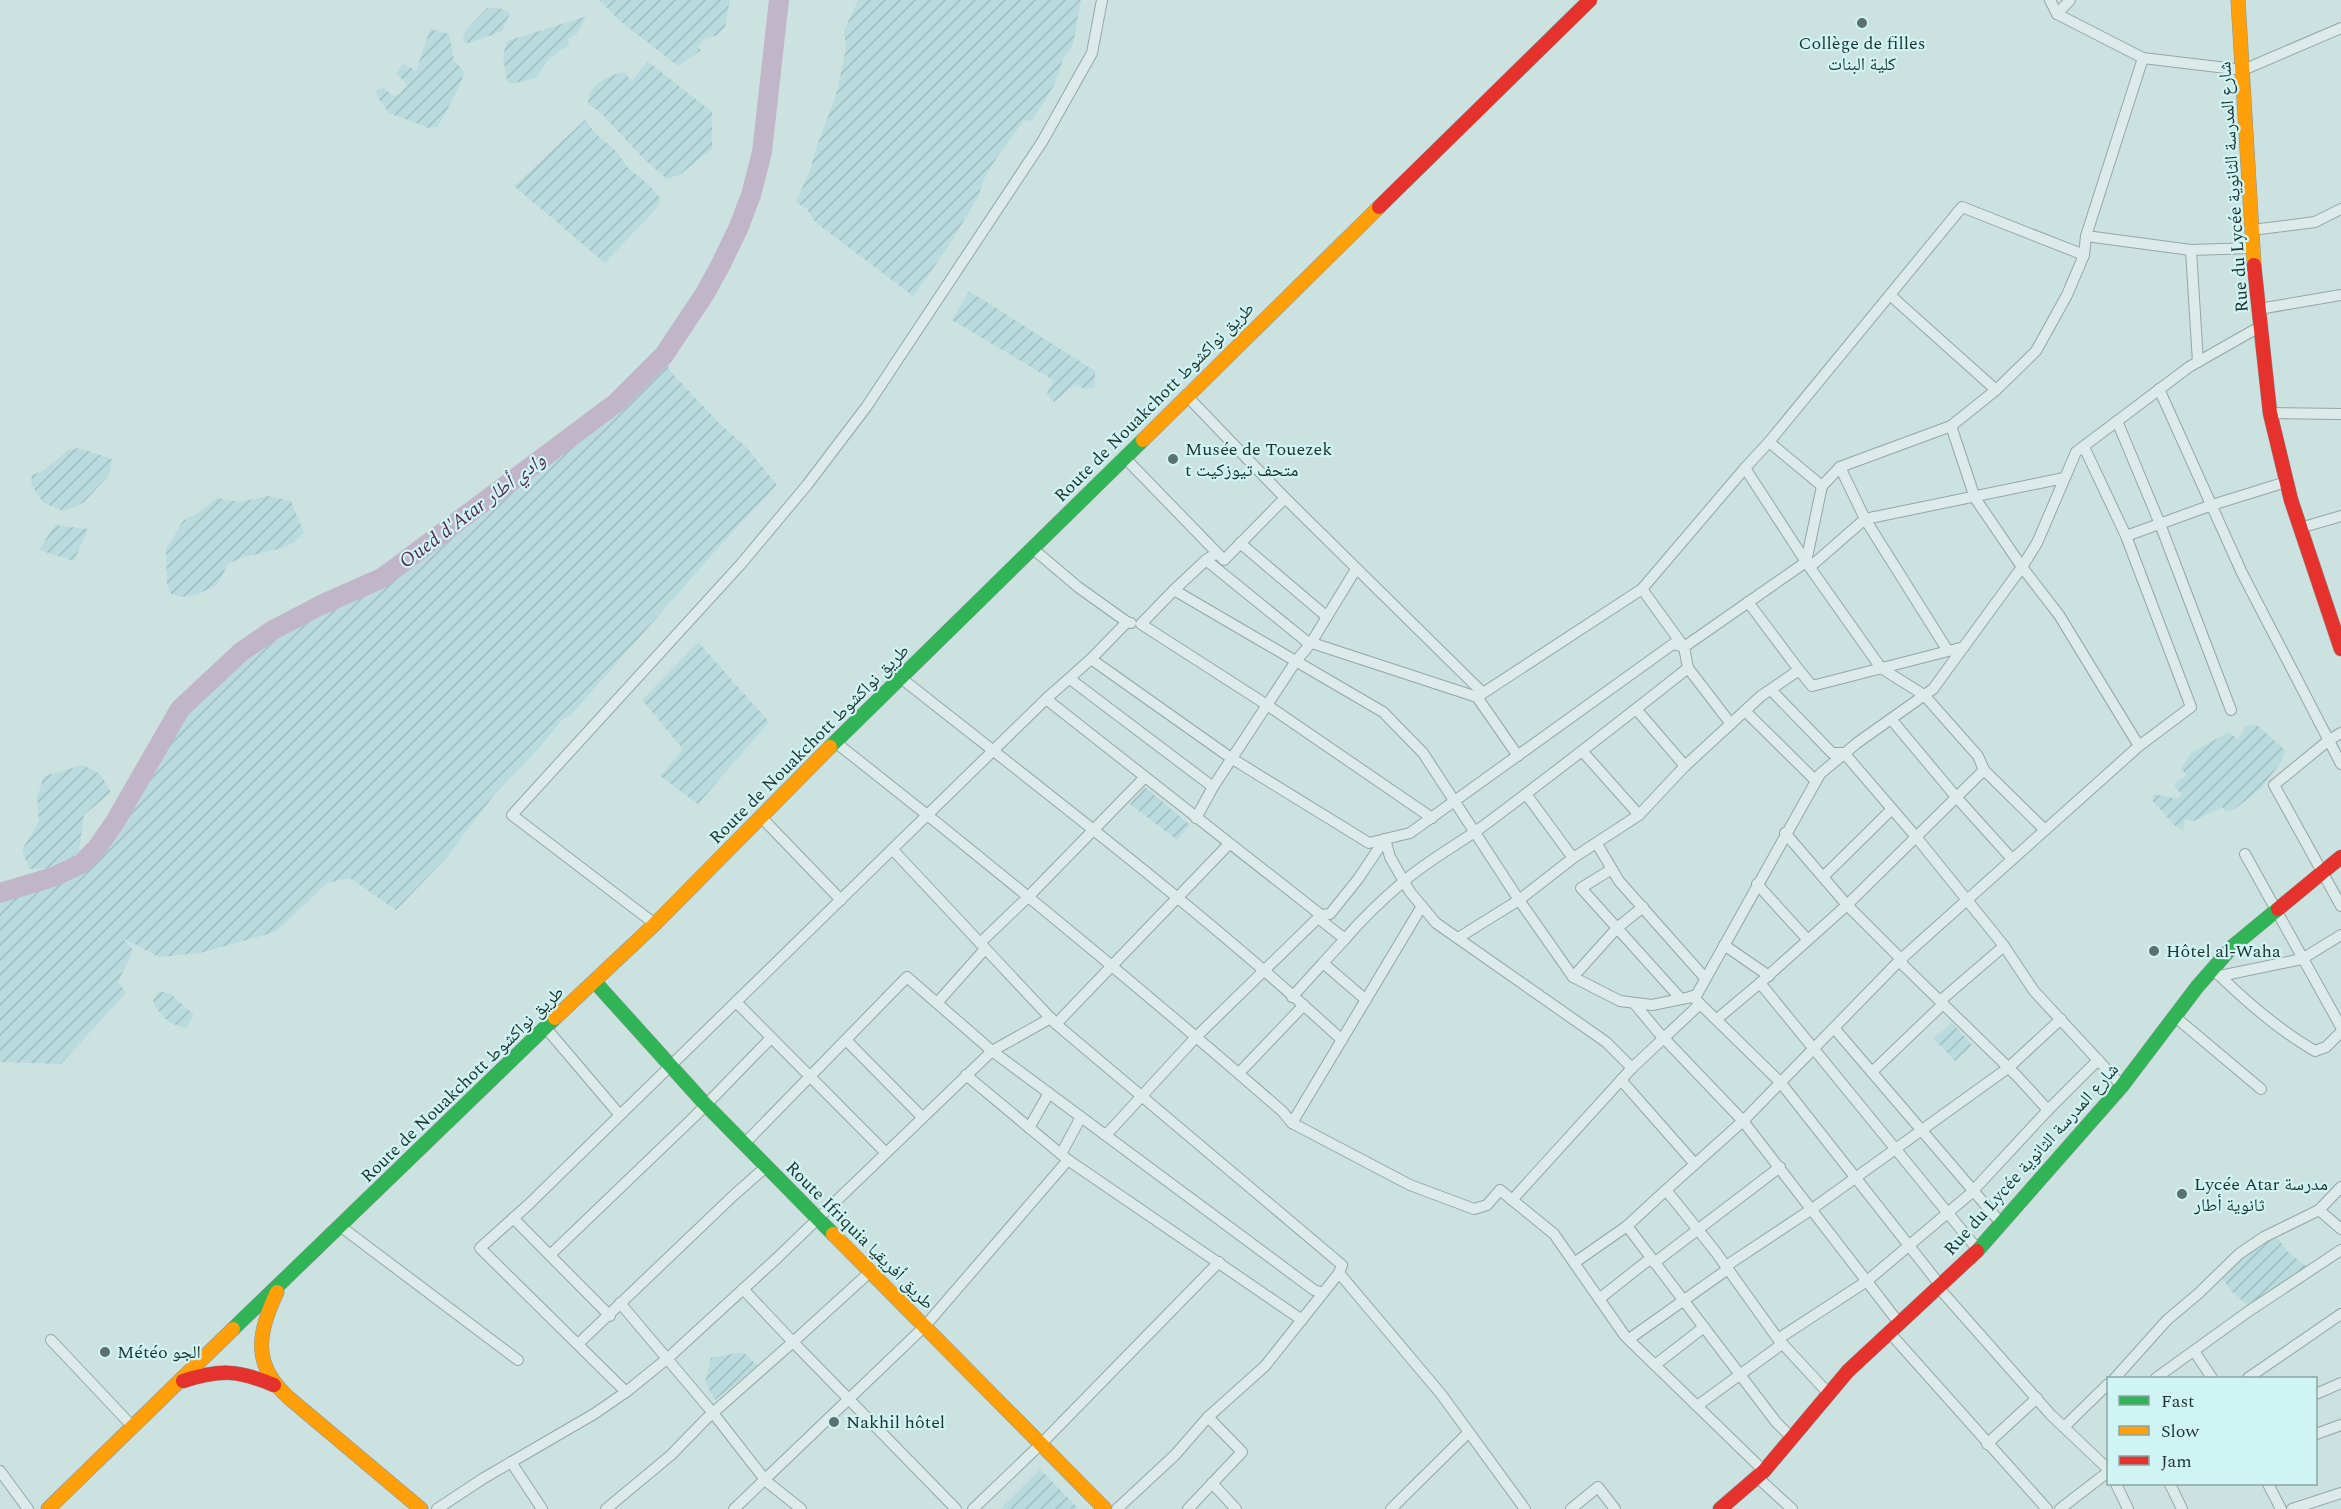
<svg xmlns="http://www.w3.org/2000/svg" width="2341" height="1509" font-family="Spectral,'Noto Naskh Arabic',serif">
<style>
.farmland{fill:url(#farmland-furrows)}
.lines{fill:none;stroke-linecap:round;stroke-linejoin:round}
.river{stroke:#c1b6c8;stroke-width:20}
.street-casing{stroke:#94a7a4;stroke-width:12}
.fast-casing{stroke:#849794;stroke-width:15}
.slow-casing{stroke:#849794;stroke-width:15}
.jam-casing{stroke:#849794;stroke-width:15}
.street{stroke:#dceaea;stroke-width:10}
.fast{stroke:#30b455;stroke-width:14}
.slow{stroke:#ff9f0a;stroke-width:14}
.jam{stroke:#e5322d;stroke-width:14}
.poi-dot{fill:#5a716d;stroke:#d0f3f3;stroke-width:2}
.labels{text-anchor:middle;stroke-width:4.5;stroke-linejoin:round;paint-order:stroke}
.poi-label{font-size:18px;fill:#1d342f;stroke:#d0f3f3;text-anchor:start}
.street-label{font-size:18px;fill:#1d342f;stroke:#d0f3f3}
.water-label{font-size:20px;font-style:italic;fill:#542d4c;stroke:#d0f3f3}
</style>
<defs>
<pattern id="farmland-furrows" width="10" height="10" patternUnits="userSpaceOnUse" patternTransform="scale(1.5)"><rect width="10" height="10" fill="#b9dbdd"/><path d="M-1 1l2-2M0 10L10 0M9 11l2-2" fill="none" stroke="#9fbdbe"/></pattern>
</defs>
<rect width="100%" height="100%" fill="#cbe2e1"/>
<g class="farmland">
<polygon points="599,0 730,0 725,27 718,35 704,39 697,46 701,50 678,66 619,20"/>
<polygon points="858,0 1081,0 1073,45 1063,60 1054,85 1032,121 1024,120 995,160 983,181 978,197 948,247 913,296 815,222 807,209 796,202 811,168 814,154 837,92 846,48 844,31"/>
<polygon points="487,8 499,8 510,13 502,31 469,43 462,41 466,30"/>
<polygon points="587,16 577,34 568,39 569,45 548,60 536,78 511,84 507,81 503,56 507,41"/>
<polygon points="430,29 449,34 454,60 464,72 461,83 438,127 429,128 389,113 378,98 376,90 384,88 393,96 401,93 407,84 396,73 403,63 416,71"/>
<polygon points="647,61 712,112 712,149 679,175 667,179 644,159 601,113 588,104 590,92 598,83 613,75 624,72 632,81"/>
<polygon points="585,120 596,134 616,151 627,167 650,186 661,199 655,210 605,263 514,186"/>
<polygon points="969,291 1095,371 1095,387 1085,389 1074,385 1054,402 1047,394 1053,380 952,320"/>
<polygon points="664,355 670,371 720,424 747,448 777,485 725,540 571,715 562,720 540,747 493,796 447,857 396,910 350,878 327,883 275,932 200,953 159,957 123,938 133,950 118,982 126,993 61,1064 0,1062 0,893 70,869 97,848 115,822 155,750 208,682 273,630 382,578 553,450"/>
<polygon points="79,448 112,459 109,475 84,502 75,507 63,511 43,502 31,484 32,475 43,471 68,450"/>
<polygon points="268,496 291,501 304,533 293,543 282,548 240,558 228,564 217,585 198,594 182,597 171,594 167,583 166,549 183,521 201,511 217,498 240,502"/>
<polygon points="55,525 88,529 74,561 39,550"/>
<polygon points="698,642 769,722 698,804 660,776 683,749 642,700"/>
<polygon points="2257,725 2285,750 2282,761 2261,788 2235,809 2226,811 2222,807 2194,821 2185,819 2183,831 2174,825 2153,801 2153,794 2178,799 2182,794 2174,786 2178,780 2187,775 2181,769 2191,753 2229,732 2238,740 2246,726"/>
<polygon points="83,765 100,774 111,792 84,815 79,850 63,868 29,869 22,850 39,821 37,797 44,776"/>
<polygon points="1145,787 1190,825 1177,840 1130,804"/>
<polygon points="160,991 171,994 194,1015 186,1028 170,1023 155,1007 153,1000"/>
<polygon points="1952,1023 1972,1045 1955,1061 1933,1038"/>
<polygon points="2276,1236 2287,1251 2307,1267 2250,1307 2231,1291 2221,1276 2261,1242"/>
<polygon points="736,1353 744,1353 758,1366 715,1400 705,1382 711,1358"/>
<polygon points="1040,1469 1078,1508 1077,1509 1000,1509"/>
</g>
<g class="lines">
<polyline class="river" points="0,893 53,877 81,864 97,848 115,822 180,709 241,652 273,630 321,605 382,578 616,403 664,355 704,295 719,268 738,229 751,195 762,152 779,0"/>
<g class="street-casing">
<g id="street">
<polyline points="2050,0 2057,14 2143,58 2243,70 2341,28"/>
<polyline points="2057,14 2070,0"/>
<polyline points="2252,230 2315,222 2341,209"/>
<polyline points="2086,236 2191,250 2252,248"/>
<polyline points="2191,250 2198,362"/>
<polyline points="1890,295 1996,390"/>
<polyline points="2259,309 2341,295"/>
<polyline points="2159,389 2242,573 2341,764"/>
<polyline points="1186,395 1285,498 1483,693"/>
<polyline points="2270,413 2341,414"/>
<polyline points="2117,421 2160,524 2231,710"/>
<polyline points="1769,442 1745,468 1806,562 1881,668 1924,695 1978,756 1984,770 1847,905 1760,983 1978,1250"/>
<polyline points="2084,447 2126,536 2212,505 2286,482"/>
<polyline points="1124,457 1224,560 1285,498"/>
<polyline points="1822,486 1769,442 1962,207 2084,255"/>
<polyline points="2300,528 2341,516"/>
<polyline points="2126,536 2191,707 2139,746"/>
<polyline points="1240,543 1326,616"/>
<polyline points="1032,548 1078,587 1127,622"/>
<polyline points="1217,553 1206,560 1174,590 1383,712 1423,753 1519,900 1573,977 1620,1001 1652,1005 1696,996 1820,774 1857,743 1933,689 2022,567 2037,543 2076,452 2189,367 2261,326"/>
<polyline points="1206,560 1306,641 1477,697 1642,589 1684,647 1688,668 1731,724"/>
<polyline points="1810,567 1865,519 1840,467"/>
<polyline points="1642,589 1745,468"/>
<polyline points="1174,590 1141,624 1267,705 1432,818"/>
<polyline points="1748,602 1799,670"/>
<polyline points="1948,651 1865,519 2064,478"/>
<polyline points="1091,659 1127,622 1131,623"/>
<path d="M901,678C1050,796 1202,911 1342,1040"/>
<polyline points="1070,679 1213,787 1296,661 1311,643 1356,569"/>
<polyline points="1771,690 1832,753 1844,753 1917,838 2004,946 2034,991 2122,1086"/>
<polyline points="1477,697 1518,756"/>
<polyline points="1046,699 1321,915 1196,1037 1106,1135"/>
<polyline points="1636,709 1685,766"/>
<polyline points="1745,711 1816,781"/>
<polyline points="1891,719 1957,798 2012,859"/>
<polyline points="2341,733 2329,740 2274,785 2341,906"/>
<path d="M835,742C987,861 1136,984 1282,1111L1292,1123L1410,1185L1474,1209L1487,1205L1500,1190L1554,1234L1625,1336L1764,1471"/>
<polyline points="1583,752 1639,815"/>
<polyline points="1984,770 2045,830"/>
<polyline points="1526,794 1573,858"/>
<polyline points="760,816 841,900"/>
<polyline points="1196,818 1213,787"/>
<polyline points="1785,833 1847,905 1901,959 1903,965 2016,1075 2048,1110 2098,1060"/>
<polyline points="1385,839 1390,857 1410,892 1436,923 1606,1042 1632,1068"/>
<polyline points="1597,844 1619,881 1705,978"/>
<polyline points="893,850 1056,1024 1342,1265 1339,1273 1441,1394 1525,1509"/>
<polyline points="2245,854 2341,1027"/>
<polyline points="1612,869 1581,888 1681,999"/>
<polyline points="1823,877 1892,809"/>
<polyline points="1757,884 1808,940"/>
<polyline points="1321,915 1330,914 1358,879 1385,839"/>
<path d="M1318,918L1345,939C1362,919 1383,899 1403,882C1428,860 1459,844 1486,824C1554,773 1621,721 1688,668"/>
<polyline points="655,924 512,815 741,564 807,485 867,406 1042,142 1092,53 1102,0"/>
<polyline points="1458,938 1519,900 1573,858 1639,815 1685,766 1761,696 1799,670 1812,686 1964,647"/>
<polyline points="1345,939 1323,963 1366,1000"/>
<polyline points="980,943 1029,896 1145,777"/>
<polyline points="1724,945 1769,976"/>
<polyline points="2216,973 2220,976 2302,959 2341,935"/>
<path d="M2220,976C2249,1004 2280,1031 2315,1051L2326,1047L2341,1032"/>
<polyline points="1573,977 1617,928 1643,907"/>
<polyline points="1692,996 1781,1083 1940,1285"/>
<polyline points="1292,997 1323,963"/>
<polyline points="1940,1001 2004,946"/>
<polyline points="736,1002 885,1152"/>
<polyline points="937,1003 985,949"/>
<polyline points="1634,1003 1658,1032 1743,1121 1899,1323"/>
<polyline points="2174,1016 2261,1089"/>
<polyline points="1717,1019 1760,983"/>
<polyline points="1056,1024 1229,844"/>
<polyline points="545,1027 619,1114"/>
<polyline points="1834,1028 2001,1223"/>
<polyline points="846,1040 922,1117"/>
<polyline points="1872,1072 1943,1004"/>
<polyline points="1239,1073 1304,1005"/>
<polyline points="966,1075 1068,1160"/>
<polyline points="1621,1080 1695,1164"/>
<polyline points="1292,1123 1422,906"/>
<polyline points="1029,1128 1049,1093"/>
<polyline points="745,1143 907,977 992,1051 1314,1290 1323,1293"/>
<polyline points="1061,1154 1081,1117"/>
<polyline points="1666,1190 1743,1121 1901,959 2139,746 2059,615 2022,567 1975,498 1951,426"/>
<polyline points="1512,1200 1632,1068 1700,1004"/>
<polyline points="2319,1210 2341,1229"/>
<polyline points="513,1218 610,1316"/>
<polyline points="340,1226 518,1360"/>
<polyline points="1627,1226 1776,1422 1792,1438"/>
<polyline points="550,1255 695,1116 771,1038"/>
<polyline points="1574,1263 1627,1226 1666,1190 1715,1251 1778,1339 1867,1281 1970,1194 2048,1110"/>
<polyline points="1654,1263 1780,1167"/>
<polyline points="1726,1266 1812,1209 2008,1068 2061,1019"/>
<polyline points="1938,1287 2051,1415 2108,1469"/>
<polyline points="743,1289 793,1342 871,1271"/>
<polyline points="1599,1299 1651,1258"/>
<polyline points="620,1303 713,1413 766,1481 801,1509"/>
<polyline points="1889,1332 2047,1509"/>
<polyline points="1629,1339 1728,1269"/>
<polyline points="1778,1339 1829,1394"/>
<polyline points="51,1340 132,1426"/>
<polyline points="578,1344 734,1195 767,1166"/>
<polyline points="2194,1351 2212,1378"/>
<polyline points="1655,1365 1704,1327"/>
<polyline points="2115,1378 2167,1320 2199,1293 2239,1254 2264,1237 2319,1210 2341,1187"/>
<polyline points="2156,1378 2249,1311 2341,1250"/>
<polyline points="2248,1378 2341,1314"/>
<polyline points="626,1392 480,1248 528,1205 1046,699 1091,659 1231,758 1369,843 1410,833 1673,644 1684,647 1806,562 1822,486 1840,467 1951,426 1996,390 2036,351 2067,295 2084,255 2086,236 2143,58"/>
<polyline points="2316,1394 2341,1383"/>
<polyline points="1697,1406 1782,1344"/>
<polyline points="2064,1427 2108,1384"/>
<polyline points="2316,1434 2341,1425"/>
<polyline points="1987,1444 2037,1398"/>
<polyline points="511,1462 542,1509"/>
<polyline points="0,1471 28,1509"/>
<polyline points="1757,1477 1792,1509"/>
<polyline points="1212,1483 1236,1509"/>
<polyline points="2116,1484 2128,1509"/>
<polyline points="2170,1484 2182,1509"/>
<polyline points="2268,1484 2281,1509"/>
<polyline points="437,1509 484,1478 594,1414 626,1392 668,1358 776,1259 992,1051 1051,1018"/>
<polyline points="606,1509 671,1455 706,1419 793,1342 956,1509"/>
<polyline points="734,1509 925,1326 1068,1160 1302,1320"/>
<polyline points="973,1509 1042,1443 1219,1262"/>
<polyline points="1117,1509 1175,1455 1208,1417 1265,1366 1339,1273"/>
<polyline points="1188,1509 1242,1452 1208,1417"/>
<polyline points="1391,1509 1468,1433"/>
<polyline points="1571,1509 1598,1487 1615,1509"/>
<polyline points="2060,1509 2108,1472"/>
<polyline points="2292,1509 2341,1493"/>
</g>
</g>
<g class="fast-casing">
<g id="fast">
<polyline points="830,747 1143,440"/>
<polyline points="595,982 705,1104 833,1234"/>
<polyline points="1977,1251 2122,1086 2197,987 2232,947 2278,909"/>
<polyline points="233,1329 555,1018"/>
</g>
</g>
<g class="slow-casing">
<g id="slow">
<polyline points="2238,0 2254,265"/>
<polyline points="1143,440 1379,207"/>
<polyline points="555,1018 655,924 830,747"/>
<polyline points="833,1234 1105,1509"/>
<path d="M277,1292C257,1334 252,1365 289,1398L421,1509"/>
<polyline points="48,1509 233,1329"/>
</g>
</g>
<g class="jam-casing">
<g id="jam">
<polyline points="1379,207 1590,0"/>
<polyline points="2254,265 2270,413 2291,500 2341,649"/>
<polyline points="2278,909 2341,857"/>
<path d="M183,1381C220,1369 238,1370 274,1385"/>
<polyline points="1720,1509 1764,1471 1848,1371 1977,1251"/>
</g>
</g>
<use href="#street" class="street"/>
<use href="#fast" class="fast"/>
<use href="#slow" class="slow"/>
<use href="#jam" class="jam"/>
</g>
<g class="poi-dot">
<circle cx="1862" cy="23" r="6"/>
<circle cx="1173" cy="459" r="6"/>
<circle cx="2154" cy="951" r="6"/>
<circle cx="2182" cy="1194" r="6"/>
<circle cx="105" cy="1352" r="6"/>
<circle cx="834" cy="1422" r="6"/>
</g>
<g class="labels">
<g class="poi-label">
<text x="1862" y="49" text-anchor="middle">Collège de filles<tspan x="1862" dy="21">كلية البنات</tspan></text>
<text x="1185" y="455">Musée de Touezek<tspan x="1185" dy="21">t متحف تيوزكيت</tspan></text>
<text x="2166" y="957">Hôtel al-Waha</text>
<text x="2194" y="1190">Lycée Atar مدرسة<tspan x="2194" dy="21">ثانوية أطار</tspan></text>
<text x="117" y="1358">Météo الجو</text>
<text x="846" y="1428">Nakhil hôtel</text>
</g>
<g class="street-label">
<text transform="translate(2233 187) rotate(-94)" y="6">Rue du Lycée شارع المدرسة الثانوية</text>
<text transform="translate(1154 402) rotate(-45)" y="6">Route de Nouakchott طريق نواكشوط</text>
<text transform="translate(809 744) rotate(-45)" y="6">Route de Nouakchott طريق نواكشوط</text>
<text transform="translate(462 1084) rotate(-44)" y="6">Route de Nouakchott طريق نواكشوط</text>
<text transform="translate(2031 1159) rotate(-48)" y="6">Rue du Lycée شارع المدرسة الثانوية</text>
<text transform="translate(860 1235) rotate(45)" y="6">Route Ifriquia طريق أفريقيا</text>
</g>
<g class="water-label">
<text transform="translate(472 510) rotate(-37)" y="7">Oued d'Atar وادي أطار</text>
</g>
</g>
<rect x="2107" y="1377" width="210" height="108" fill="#d0f3f3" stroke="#88a7a5" stroke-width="1.5"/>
<rect x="2119" y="1396" width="30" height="9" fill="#30b455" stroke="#88a7a5" stroke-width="1.5"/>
<text x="2161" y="1407" font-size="18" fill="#1d342f">Fast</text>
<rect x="2119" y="1426" width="30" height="9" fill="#ff9f0a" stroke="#88a7a5" stroke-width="1.5"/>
<text x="2161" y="1437" font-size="18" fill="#1d342f">Slow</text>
<rect x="2119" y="1456" width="30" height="9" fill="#e5322d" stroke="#88a7a5" stroke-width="1.5"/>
<text x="2161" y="1467" font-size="18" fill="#1d342f">Jam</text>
</svg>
